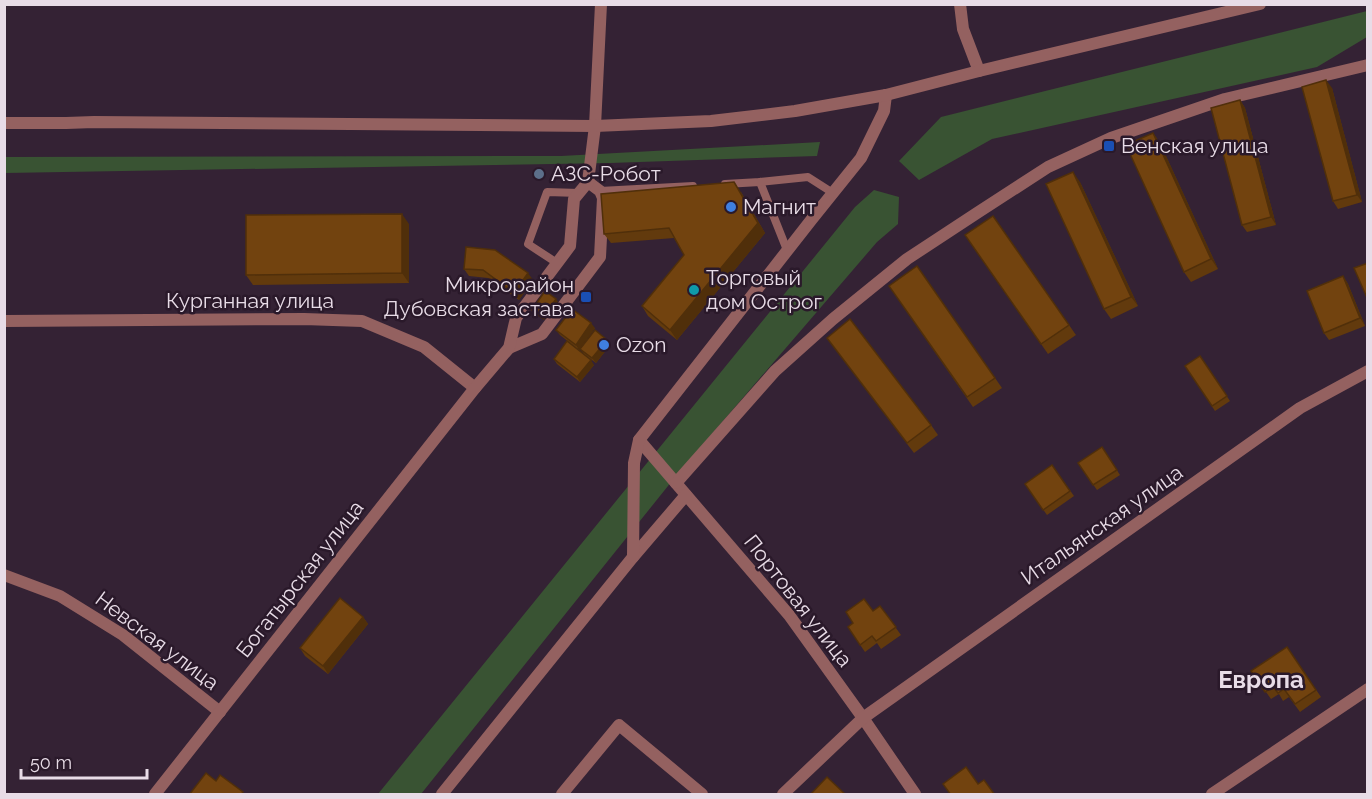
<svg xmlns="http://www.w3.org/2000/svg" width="1372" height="799" font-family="Raleway,sans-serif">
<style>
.green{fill:#395333}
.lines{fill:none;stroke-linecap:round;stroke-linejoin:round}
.service{stroke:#946160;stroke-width:8}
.minor{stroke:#946160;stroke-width:12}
.tertiary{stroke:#946160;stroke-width:12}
.wall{fill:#623a0d}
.shaded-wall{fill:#502f0a}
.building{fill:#72430f;stroke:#502f0a;stroke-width:1.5}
.transit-dot{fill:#1a4fb4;stroke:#2a192a;stroke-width:2}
.service-dot{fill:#5c6f8a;stroke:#2a192a;stroke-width:2}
.shop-dot{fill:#3f7fe0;stroke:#2a192a;stroke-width:2}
.culture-dot{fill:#0f9aa8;stroke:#2a192a;stroke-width:2}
.labels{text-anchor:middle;stroke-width:5;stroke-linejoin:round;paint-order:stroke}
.poi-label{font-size:21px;fill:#e8dce7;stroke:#2a192a;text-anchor:start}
.street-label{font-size:21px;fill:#e8dce7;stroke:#2a192a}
.quarter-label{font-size:24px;font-weight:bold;fill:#e8dce7;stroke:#2a192a}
</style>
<rect width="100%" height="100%" fill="#342234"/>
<g class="green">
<polygon points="1367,11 1367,37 1317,67 992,139 919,180 899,161 941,117"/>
<polygon points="820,142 817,156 610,163 5,173 4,157 561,156"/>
<polygon points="874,190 899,197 898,224 877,242 680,471 421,794 378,794 855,207"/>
</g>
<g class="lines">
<g class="service">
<polyline points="760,182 787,250"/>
<polyline points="725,184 760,182 808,177 833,193"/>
<polyline points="600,191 693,186"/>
<polyline points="557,263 528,244 547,192 579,193"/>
</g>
<g class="minor">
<polyline points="960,4 963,29 979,71"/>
<polyline points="4,321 304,319 362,321 424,347 475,388"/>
<polyline points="509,348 542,334 600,257 603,198 600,191 588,182"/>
<polyline points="639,440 789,615 863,718 915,794"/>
<polyline points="676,483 775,371 833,319 907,259 977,213 1048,167 1111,138 1225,99 1368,65"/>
<polyline points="633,557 686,495"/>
<polyline points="4,575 60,596 123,635 220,712"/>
<polyline points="155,794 475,388 509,348 516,318 570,246 574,199 588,182 595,126 601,4"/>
<polyline points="442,794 633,557 634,463 639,440 812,219 861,158 884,111 886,95"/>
<polyline points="562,794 619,725 702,794"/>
<polyline points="783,794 863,718 1300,408 1368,371"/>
<polyline points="1212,794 1368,689"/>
</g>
<polyline class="tertiary" points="4,123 66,123 94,122 595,126 711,121 795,111 886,95 979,71 1260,4"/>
</g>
<g class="wall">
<polygon points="1332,88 1362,202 1338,209 1333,201"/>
<polygon points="1240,100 1245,108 1276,225 1247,232 1242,225"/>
<polygon points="1153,133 1160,143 1218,269 1191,282 1184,272"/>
<polygon points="1080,182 1138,306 1111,319 1104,309"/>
<polygon points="741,192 765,233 677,340 648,316 642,306 684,255 674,238 611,243 604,234"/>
<polygon points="993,216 1076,335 1048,354 965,235"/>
<polygon points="409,224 409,283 253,285 246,275"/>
<polygon points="466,247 533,280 519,300 488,278 469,276 464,269"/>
<polygon points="917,266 1002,388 973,407 889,286"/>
<polygon points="1343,276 1348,284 1365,326 1329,340 1324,333"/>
<polygon points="595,328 579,350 560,335 556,330"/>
<polygon points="827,338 931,425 938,435 914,453"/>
<polygon points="610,345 596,363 584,354 580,349"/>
<polygon points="1200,356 1230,401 1215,411 1185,366"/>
<polygon points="554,359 594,365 580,382 557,364"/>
<polygon points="1102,447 1120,475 1097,490 1078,463"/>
<polygon points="1052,465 1074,496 1047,515 1025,484"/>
<polygon points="880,606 901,635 881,649 877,643 865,652 848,627"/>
<polygon points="363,617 368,624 328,674 305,656 300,648"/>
<polygon points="1287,647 1321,697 1300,712 1289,697 1283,701 1279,694 1271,699 1251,671"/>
</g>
<g class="shaded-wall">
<polygon points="1326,80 1332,88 1362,202 1357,195"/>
<polygon points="1240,100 1245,108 1276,225 1271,217"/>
<polygon points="1153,133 1160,143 1218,269 1211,259"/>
<polygon points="1073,172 1080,182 1138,306 1131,297"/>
<polygon points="734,182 765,233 677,340 670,330"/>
<polygon points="402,214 409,224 409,283 402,273"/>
<polygon points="528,273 533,280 519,300 514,293"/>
<polygon points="1343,276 1348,284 1365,326 1360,318"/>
<polygon points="556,299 558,302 544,320 542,318"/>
<polygon points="591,323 595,328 579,350 576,345"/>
<polygon points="607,340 610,345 596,363 592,358"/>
<polygon points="591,360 594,365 580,382 577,377"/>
<polygon points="363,617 368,624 328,674 323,666"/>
</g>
<g class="building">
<polygon points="1326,80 1357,195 1333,201 1302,87"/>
<polygon points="1240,100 1271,217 1242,225 1211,108"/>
<polygon points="1153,133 1211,259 1184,272 1126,145"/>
<polygon points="1073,172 1131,297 1104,309 1046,184"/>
<polygon points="734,182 758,223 670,330 642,306 684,255 669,228 604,234 601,194"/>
<polygon points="402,214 402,273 246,275 246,215"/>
<polygon points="993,216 1069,325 1041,344 965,235"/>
<polygon points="466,247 495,250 528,273 514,293 483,270 464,269"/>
<polygon points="1368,263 1368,300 1354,268"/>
<polygon points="917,266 995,378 967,397 889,286"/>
<polygon points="1343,276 1360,318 1324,333 1307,291"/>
<polygon points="545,291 556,299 542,318 532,310"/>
<polygon points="572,309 591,323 576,345 556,330"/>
<polygon points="850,319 931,425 907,443 827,338"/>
<polygon points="595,330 607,340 592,358 580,349"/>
<polygon points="567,341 591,360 577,377 554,359"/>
<polygon points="1200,356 1227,396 1212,406 1185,366"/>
<polygon points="1102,447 1117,470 1093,485 1078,463"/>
<polygon points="1052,465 1070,491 1043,510 1025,484"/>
<polygon points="340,598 363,617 323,666 300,648"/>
<polygon points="864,599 873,611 880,606 896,627 876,641 872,636 860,645 848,627 853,623 846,612"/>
<polygon points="1287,647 1316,690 1295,704 1284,689 1278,693 1273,687 1265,692 1251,671"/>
<polygon points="966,767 978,784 984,780 995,795 951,795 943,784"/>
<polygon points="206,773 216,781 220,775 243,792 241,795 189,795"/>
<polygon points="827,777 846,795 810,795"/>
</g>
<g class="transit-dot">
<rect x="1103" y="140" width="12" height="12" rx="3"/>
<rect x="580" y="291" width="12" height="12" rx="3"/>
</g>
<circle class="service-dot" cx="539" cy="174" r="6"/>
<g class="shop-dot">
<circle cx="731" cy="207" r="6"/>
<circle cx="604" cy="345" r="6"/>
</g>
<circle class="culture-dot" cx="694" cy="290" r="6"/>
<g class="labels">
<g class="poi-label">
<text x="1121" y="153">Венская улица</text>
<text x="551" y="181">АЗС-Робот</text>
<text x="743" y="214">Магнит</text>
<text x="706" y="285">Торговый<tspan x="706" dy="24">дом Острог</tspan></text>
<text x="574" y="292" text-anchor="end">Микрорайон<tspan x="574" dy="24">Дубовская застава</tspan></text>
<text x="616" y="352">Ozon</text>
</g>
<g class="street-label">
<text x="250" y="308">Курганная улица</text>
<text transform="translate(1102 525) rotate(-35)" y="7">Итальянская улица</text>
<text transform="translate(300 579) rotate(-52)" y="7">Богатырская улица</text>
<text transform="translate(798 601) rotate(52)" y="7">Портовая улица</text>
<text transform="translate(157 641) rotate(37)" y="7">Невская улица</text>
</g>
<g class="quarter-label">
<text x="1261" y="688">Европа</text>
</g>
</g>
<rect width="1372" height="799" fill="none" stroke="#e8dce7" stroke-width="12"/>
<path d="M21 769v9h126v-9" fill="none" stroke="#e8dce7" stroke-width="3"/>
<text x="30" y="769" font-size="18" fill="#e8dce7" stroke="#2a192a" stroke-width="4.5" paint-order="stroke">50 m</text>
</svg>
